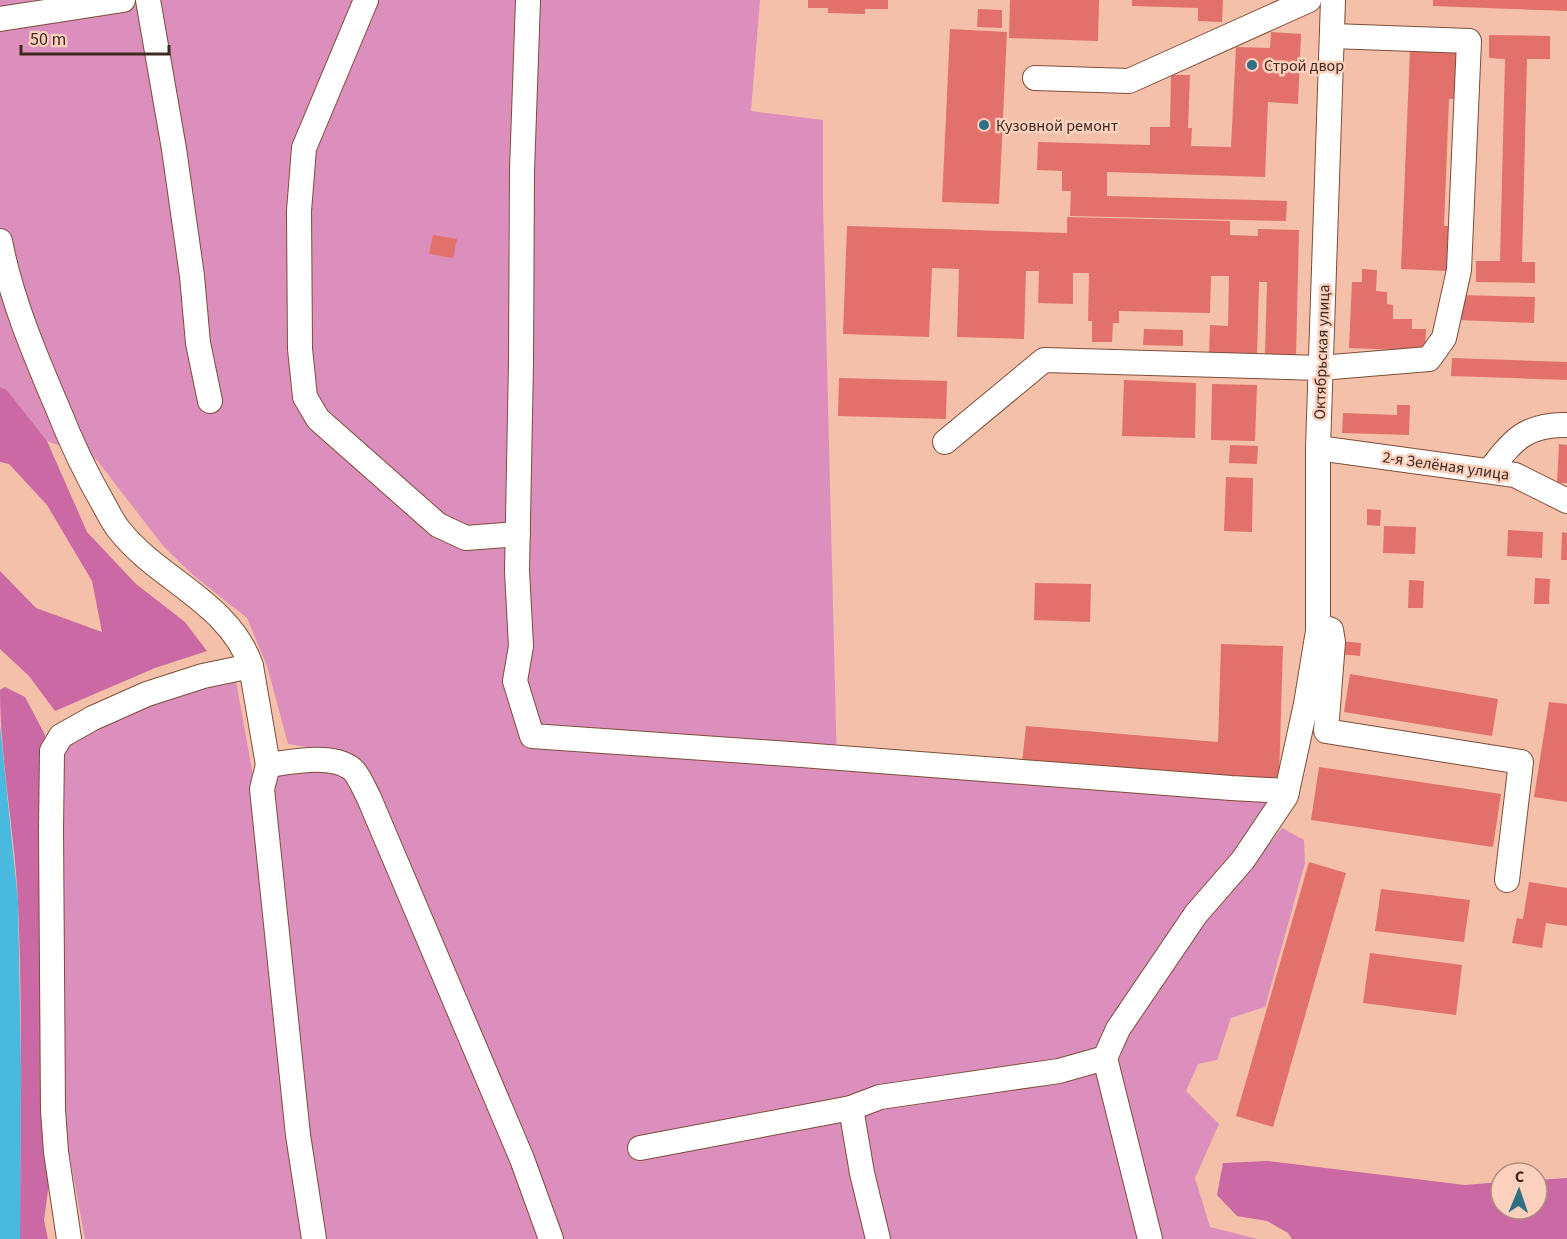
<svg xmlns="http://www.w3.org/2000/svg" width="1567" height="1239" font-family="'Source Sans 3',sans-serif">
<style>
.green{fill:#dc8fbc}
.forest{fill:#ca69a4}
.water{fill:#49b9df}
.building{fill:#e2716c}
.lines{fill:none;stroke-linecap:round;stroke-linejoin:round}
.minor-casing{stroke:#7c4e3a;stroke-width:26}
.minor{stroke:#fff;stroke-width:24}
.poi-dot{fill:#316f85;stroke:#fbd0bd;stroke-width:2}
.labels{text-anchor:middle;stroke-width:5;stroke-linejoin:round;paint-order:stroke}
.poi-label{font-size:16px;fill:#3f2a22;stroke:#fbd0bd;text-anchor:start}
.street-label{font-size:16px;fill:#3f2a22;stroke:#fbd0bd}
</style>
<rect width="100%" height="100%" fill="#f5c0a9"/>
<g class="green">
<polygon points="0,0 760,0 751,111 823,120 823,201 837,768 1272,798 1112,1024 1144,1239 85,1239 62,1115 61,760 66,741 153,700 236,681 254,781 324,767 331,751 288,744 267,666 247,618 193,575 164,547 96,459 47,441 7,390 0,387"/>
<polygon points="1282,828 1304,840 1305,863 1265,1007 1231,1018 1217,1060 1198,1064 1186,1091 1219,1124 1195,1178 1210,1227 1258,1239 1158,1239 1118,1072 1119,1046 1194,930 1235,886"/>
</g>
<g class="forest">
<polygon points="0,387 7,390 47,441 87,532 136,584 185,622 207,651 155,668 55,711 29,676 0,649 0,571 36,608 102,632 92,581 47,505 9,464 0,462"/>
<path d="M5,687L25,697L45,735L50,1176L44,1220L48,1239H20C20,1127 23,1015 18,903C15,832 0,762 0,690Z"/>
<polygon points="1267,1161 1465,1185 1501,1182 1501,1209 1537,1209 1537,1180 1567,1178 1567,1239 1292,1239 1288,1233 1267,1221 1237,1216 1217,1195 1223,1163"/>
</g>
<polygon class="water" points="0,725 18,901 21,1071 20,1239 0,1239"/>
<g class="building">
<polygon points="808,0 888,0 888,9 865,9 865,14 828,13 828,8 808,8"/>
<polygon points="1010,0 1099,0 1098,41 1009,38"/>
<polygon points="1132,0 1223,0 1222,22 1198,21 1198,8 1132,6"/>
<polygon points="1433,0 1567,0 1567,11 1433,6"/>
<polygon points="978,9 1002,10 1002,28 977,27"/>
<polygon points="950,29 1007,32 999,204 942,202"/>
<polygon points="1271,32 1301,34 1298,104 1268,102 1265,177 1107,172 1107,196 1287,201 1286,221 1070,216 1071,191 1062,191 1062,171 1037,170 1038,142 1150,145 1150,127 1170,127 1171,75 1190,75 1188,128 1192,128 1191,146 1231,147 1236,47 1270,48"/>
<polygon points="1489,35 1550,36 1550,59 1527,59 1522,262 1535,262 1535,283 1476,282 1476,261 1500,261 1505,59 1489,58"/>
<polygon points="1410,49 1457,51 1455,99 1449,99 1444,226 1450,226 1448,271 1401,269"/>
<polygon points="1067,217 1230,221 1230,235 1258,236 1258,229 1299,230 1296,355 1265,354 1267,282 1259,282 1257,357 1209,355 1210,325 1228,326 1229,276 1211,276 1210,313 1119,311 1119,323 1113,323 1112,342 1092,342 1092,321 1088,321 1089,273 1073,273 1073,304 1038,303 1039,271 1026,271 1024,339 957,337 959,269 932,268 929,337 843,334 847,226 1067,233"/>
<polygon points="433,235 457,239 453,258 429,254"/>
<polygon points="1362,269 1377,270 1376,291 1387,292 1387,304 1393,305 1393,319 1412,319 1412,329 1426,329 1425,351 1349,348 1352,282 1362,282"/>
<polygon points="1459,295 1535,297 1534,323 1458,320"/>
<polygon points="1144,329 1183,330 1183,346 1143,345"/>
<polygon points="1452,358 1567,362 1567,380 1451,376"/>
<polygon points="839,378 947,381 946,419 838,416"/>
<polygon points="1124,380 1196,383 1195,438 1122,436"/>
<polygon points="1212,384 1257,385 1255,441 1211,440"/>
<polygon points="1397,405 1410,405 1409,435 1342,433 1343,413 1397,415"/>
<polygon points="1559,444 1567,445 1567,483 1557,483"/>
<polygon points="1230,445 1258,446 1257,464 1229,463"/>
<polygon points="1226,477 1253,478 1252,532 1224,531"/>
<polygon points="1367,509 1381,510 1380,526 1367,525"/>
<polygon points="1384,526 1416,527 1415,554 1383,553"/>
<polygon points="1508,530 1543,532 1542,558 1507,556"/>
<polygon points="1562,532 1567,533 1567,560 1561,560"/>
<polygon points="1535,578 1550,579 1549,604 1534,604"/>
<polygon points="1409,580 1424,581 1423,608 1408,608"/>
<polygon points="1035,583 1091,584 1090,622 1034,620"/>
<polygon points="1339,641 1361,643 1360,656 1339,654"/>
<polygon points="1221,644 1283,646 1279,780 1022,763 1026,726 1218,742"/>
<polygon points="1350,674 1498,699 1492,736 1344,712"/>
<polygon points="1549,702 1567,704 1567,802 1534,797"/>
<polygon points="1319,767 1501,794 1493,847 1311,820"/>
<polygon points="1309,862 1346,873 1273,1127 1236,1116"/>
<polygon points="1529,882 1567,888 1567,926 1546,923 1542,948 1512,943 1517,918 1523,919"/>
<polygon points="1381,889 1470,900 1464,942 1375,931"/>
<polygon points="1370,953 1462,965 1456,1015 1363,1003"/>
</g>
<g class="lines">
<g class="minor-casing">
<g id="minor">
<polyline points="148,0 174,149 192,276 198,343 210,401"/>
<polyline points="366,0 304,148 299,211 300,349 305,397 318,419 438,525 466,538 518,534"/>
<polyline points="528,0 522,171 521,362 517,571 521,646 515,681 532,736 789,754 1231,788 1287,791"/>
<polyline points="0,19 123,0"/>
<polyline points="1035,78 1129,81 1309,0"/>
<path d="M0,241C11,299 35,355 58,409C71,442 85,472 103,503C108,512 113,523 120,531C159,580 230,603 251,666L203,676L147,694L93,718L61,736L52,751L51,830L53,1110L56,1152L69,1239"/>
<polyline points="945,442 1044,360 1320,368 1429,359 1444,338 1459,270 1469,41 1332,36"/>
<polyline points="1318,448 1515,475 1567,501"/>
<path d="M1490,470C1513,440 1526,424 1567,425"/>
<polyline points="1318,625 1331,630 1333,642 1326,731 1521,762 1507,880"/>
<path d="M251,666L268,765C291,762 332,753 352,769C359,775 364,789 369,798L522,1159L551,1239"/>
<polyline points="268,765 262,789 298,1135 314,1239"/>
<polyline points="851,1108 862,1173 878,1239"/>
<polyline points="640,1148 851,1108 880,1097 1059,1071 1105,1058"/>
<polyline points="1150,1239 1105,1058 1118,1029 1196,914 1243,860 1286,796 1306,704 1318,631 1318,448 1333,0"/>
</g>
</g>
<use href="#minor" class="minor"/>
</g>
<g class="poi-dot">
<circle cx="1252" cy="65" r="6"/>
<circle cx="984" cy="125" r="6"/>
</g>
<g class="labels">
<g class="poi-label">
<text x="1264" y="71">Строй двор</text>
<text x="996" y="131">Кузовной ремонт</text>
</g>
<g class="street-label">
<text transform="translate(1321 352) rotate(-88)" y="6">Октябрьская улица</text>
<text transform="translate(1446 465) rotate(8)" y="6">2-я Зелёная улица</text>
</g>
</g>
<g transform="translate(1519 1191) rotate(2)"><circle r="28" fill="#fbd0bd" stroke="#b08e7f" stroke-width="1.5"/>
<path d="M0-4.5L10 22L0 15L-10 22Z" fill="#316f85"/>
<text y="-9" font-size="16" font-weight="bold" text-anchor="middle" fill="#3f2a22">С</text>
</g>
<path d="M21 45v9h148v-9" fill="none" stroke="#3f2a22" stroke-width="3"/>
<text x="30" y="45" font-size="18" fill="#3f2a22" stroke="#fbd0bd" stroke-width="4.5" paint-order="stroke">50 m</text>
</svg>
